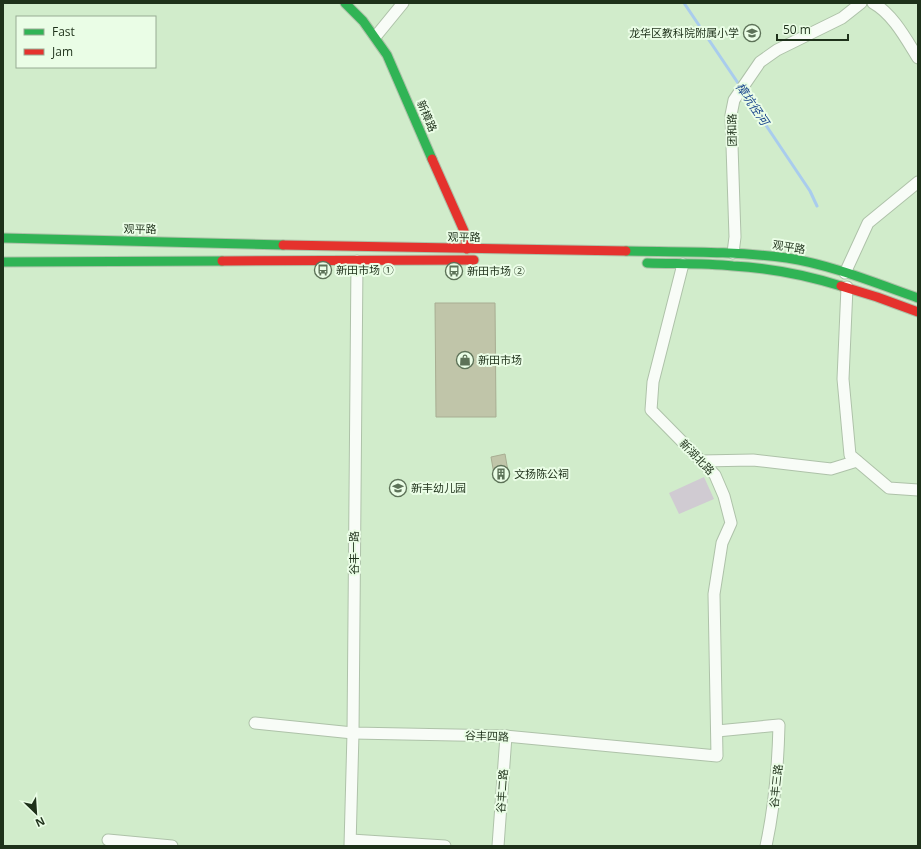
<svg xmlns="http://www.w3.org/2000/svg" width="921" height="849" font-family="'Open Sans','Noto Sans SC',sans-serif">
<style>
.green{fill:#d0cbd2}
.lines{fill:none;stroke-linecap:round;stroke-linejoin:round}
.stream{stroke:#a9cced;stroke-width:3}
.building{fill:#c0c5a9;stroke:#a8ad92}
.street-casing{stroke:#aec2a9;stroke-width:13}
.fast-casing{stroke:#aec2a9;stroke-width:11}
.jam-casing{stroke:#aec2a9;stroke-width:11}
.street{stroke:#f8fcf7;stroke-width:11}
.fast{stroke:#30b455;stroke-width:9}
.jam{stroke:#e5322d;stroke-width:9}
.labels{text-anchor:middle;stroke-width:4;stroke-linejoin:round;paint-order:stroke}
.poi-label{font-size:11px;fill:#1e311a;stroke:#eafde6;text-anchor:start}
.street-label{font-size:11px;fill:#1e311a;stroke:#eafde6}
.water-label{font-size:12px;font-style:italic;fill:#1c488e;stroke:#eafde6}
</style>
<rect width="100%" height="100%" fill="#d1eccb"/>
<polygon class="green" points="704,477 714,499 679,514 669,493"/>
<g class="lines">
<g class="stream">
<polyline points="684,3 740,86"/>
<polyline points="743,91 810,191 817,206"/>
</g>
</g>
<g class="building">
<polygon points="435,303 495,303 496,417 436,417"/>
<polygon points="505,454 509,477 495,480 491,457"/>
</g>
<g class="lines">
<g class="street-casing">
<g id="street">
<path d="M873,3C893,14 906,39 918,58"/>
<polyline points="376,36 403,3"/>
<polyline points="733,253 735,237 731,115 734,100 760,62 777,50 842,18 861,3"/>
<polyline points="845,273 868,223 918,182"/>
<polyline points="847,287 843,379 850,455 889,488 918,490"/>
<polyline points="701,461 753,460 831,469 857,461"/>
<polyline points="255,723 353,733 506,736 717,756 714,594 722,543 731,523 724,496 715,475 651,410 653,382 683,264"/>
<path d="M717,731L779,725C778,768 775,804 766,846"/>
<polyline points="108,840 172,846"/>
<polyline points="351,840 445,846"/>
<polyline points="350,846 353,733 357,261"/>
<polyline points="498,846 506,736"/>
</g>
</g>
<g class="fast-casing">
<g id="fast">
<polyline points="345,3 363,21 387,55 432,159"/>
<polyline points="3,238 283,245"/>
<path d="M626,251C679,252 734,251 787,258C829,264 878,284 918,298"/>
<polyline points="3,262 222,261"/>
<path d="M647,263C676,264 704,263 733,266C770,268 806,275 841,286"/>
</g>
</g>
<g class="jam-casing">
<g id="jam">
<polyline points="432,159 464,231 467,249"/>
<polyline points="283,245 626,251"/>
<polyline points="222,261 474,260"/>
<polyline points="841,286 877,297 918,312"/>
</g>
</g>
<use href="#street" class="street"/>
<use href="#fast" class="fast"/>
<use href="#jam" class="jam"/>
</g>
<defs>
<g id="school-ring" transform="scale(0.9)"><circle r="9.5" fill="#eafde6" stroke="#5d7258" stroke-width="1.5"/><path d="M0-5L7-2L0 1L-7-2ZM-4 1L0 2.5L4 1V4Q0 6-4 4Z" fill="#5d7258"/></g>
<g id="bus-ring" transform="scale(0.9)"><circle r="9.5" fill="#eafde6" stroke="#5d7258" stroke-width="1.5"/><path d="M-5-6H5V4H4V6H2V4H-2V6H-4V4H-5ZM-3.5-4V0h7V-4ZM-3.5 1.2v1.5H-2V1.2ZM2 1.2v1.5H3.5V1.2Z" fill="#5d7258"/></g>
<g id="shop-ring" transform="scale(0.9)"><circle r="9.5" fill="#eafde6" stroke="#5d7258" stroke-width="1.5"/><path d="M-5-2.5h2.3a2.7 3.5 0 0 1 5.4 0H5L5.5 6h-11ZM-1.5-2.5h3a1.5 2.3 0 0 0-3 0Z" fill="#5d7258"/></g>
<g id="building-ring" transform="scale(0.9)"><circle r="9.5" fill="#eafde6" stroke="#5d7258" stroke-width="1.5"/><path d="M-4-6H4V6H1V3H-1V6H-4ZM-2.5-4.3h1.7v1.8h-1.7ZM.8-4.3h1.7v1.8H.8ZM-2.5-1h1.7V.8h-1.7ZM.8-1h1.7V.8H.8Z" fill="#5d7258"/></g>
</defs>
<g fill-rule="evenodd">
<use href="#school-ring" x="752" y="33"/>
<use href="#bus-ring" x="323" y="270"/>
<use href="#bus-ring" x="454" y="271"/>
<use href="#shop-ring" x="465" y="360"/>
<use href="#building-ring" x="501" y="474"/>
<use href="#school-ring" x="398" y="488"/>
</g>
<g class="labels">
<g class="poi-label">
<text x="739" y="37" text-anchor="end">龙华区教科院附属小学</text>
<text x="336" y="274">新田市场 ①</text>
<text x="467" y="275">新田市场 ②</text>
<text x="478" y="364">新田市场</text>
<text x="514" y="478">文扬陈公祠</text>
<text x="411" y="492">新丰幼儿园</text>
</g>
<g class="street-label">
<text transform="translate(427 116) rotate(66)" y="4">新樟路</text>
<text transform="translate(732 130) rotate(-91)" y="4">团和路</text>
<text transform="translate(140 229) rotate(1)" y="4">观平路</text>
<text transform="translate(464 237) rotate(1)" y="4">观平路</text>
<text transform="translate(789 247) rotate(9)" y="4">观平路</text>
<text transform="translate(697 457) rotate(46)" y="4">新湖北路</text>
<text transform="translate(354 553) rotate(-90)" y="4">谷丰一路</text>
<text transform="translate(487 736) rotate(2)" y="4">谷丰四路</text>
<text transform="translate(776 786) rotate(-84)" y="4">谷丰三路</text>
<text transform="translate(502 791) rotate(-86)" y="4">谷丰二路</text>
</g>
<g class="water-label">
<text transform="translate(752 104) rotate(56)" y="4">樟坑径河</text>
</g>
</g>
<rect width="921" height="849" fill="none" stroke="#1e311a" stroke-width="8"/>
<rect x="16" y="16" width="140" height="52" fill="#eafde6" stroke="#98ab94"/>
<rect x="24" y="29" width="20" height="6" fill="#30b455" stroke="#98ab94"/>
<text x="52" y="36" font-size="12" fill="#1e311a">Fast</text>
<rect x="24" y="49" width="20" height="6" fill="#e5322d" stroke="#98ab94"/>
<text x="52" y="56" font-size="12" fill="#1e311a">Jam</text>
<g transform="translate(36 813) rotate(155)" stroke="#eafde6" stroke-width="3" paint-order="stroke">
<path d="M0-3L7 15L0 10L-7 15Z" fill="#1e311a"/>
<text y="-6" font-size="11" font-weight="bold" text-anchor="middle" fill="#1e311a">N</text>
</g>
<path d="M777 34v6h71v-6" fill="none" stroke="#1e311a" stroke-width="2"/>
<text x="783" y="34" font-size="12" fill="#1e311a" stroke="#eafde6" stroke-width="3" paint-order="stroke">50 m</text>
</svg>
